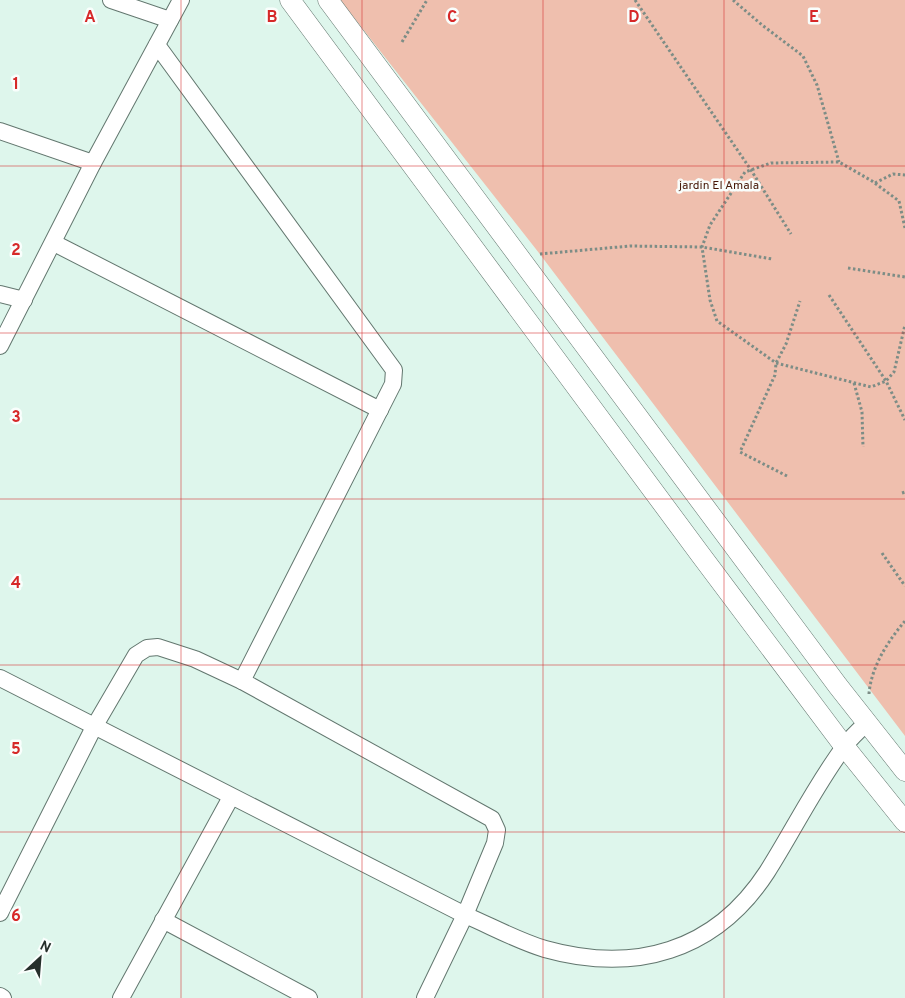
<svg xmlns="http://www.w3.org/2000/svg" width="905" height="998" font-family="Overpass,sans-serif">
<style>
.green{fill:#efbfae}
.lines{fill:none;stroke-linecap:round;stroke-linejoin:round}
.minor-casing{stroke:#63776f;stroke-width:18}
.tertiary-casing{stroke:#63776f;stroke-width:21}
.path{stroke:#7d8d86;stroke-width:3;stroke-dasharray:2.5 2.5;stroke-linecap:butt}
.minor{stroke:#fff;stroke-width:16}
.tertiary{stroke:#fff;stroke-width:20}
.grid{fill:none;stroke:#d62828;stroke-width:1;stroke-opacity:0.55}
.labels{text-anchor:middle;stroke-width:5;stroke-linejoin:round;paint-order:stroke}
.park-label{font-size:12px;fill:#481908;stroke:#f9fefc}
.grid-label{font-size:16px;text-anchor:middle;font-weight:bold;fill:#d62828;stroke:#f9fefc;stroke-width:5;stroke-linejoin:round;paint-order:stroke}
</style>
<rect width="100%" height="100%" fill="#def6ec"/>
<polygon class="green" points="340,0 905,0 905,736 539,253"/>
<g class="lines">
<g class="minor-casing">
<g id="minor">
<polyline points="111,0 170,20"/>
<polyline points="157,45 394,370 393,384 242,681"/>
<polyline points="0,131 93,163"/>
<polyline points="54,243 380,410"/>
<polyline points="0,294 24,300"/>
<polyline points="0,346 93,163 181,0"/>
<path d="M0,678L465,915C491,926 518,941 545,949C634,974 715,952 767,872C793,831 815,786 844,747C850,738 860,730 867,722"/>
<polyline points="0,913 94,727 136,655 147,648 158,647 195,659 242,681 492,819 497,830 495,843 465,915 425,998"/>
<polyline points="163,920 309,998"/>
<polyline points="0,996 3,998"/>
<polyline points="121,998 231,797"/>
</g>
</g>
<g class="tertiary-casing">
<g id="tertiary">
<polyline points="290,0 700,554 844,746 905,822"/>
<polyline points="328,0 838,686 905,771"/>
</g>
</g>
<g class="path">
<polyline points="635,0 751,170 791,234"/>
<polyline points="733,0 762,25 803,56 817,85 839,162"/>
<polyline points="402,42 427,0"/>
<polyline points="875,183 893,174 905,175"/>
<polyline points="905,228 899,201 872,181 839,162 771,163 745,172 710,225 702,247 710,300 717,321 776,363 871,387 886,381 894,372 905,325"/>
<polyline points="540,254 630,246 702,247 772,259"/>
<polyline points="848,268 905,277"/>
<polyline points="829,295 886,381 905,420"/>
<polyline points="854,383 862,412 863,447"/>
<polyline points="787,476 740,452 775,375 776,363 786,344 800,301"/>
<polyline points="902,493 905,492"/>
<polyline points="882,553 905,586"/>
<path d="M869,694C871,667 888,641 905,621"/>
</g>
<use href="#minor" class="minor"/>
<use href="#tertiary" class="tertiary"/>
</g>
<path class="grid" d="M181,0V998M362,0V998M543,0V998M724,0V998M0,166H905M0,333H905M0,499H905M0,665H905M0,832H905"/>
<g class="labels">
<g class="park-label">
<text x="719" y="189">jardin El Amala</text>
</g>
</g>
<g class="grid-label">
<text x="90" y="22">A</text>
<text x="272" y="22">B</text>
<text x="452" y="22">C</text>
<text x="634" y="22">D</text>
<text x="814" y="22">E</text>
<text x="16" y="89">1</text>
<text x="16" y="255">2</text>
<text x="16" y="422">3</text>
<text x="16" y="588">4</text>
<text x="16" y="754">5</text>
<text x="16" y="921">6</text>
</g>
<g transform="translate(40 958) rotate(26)" stroke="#f9fefc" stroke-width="4" paint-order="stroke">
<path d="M0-4L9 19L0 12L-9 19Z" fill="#262f2b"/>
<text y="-8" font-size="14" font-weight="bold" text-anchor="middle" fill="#262f2b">N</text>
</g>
</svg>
